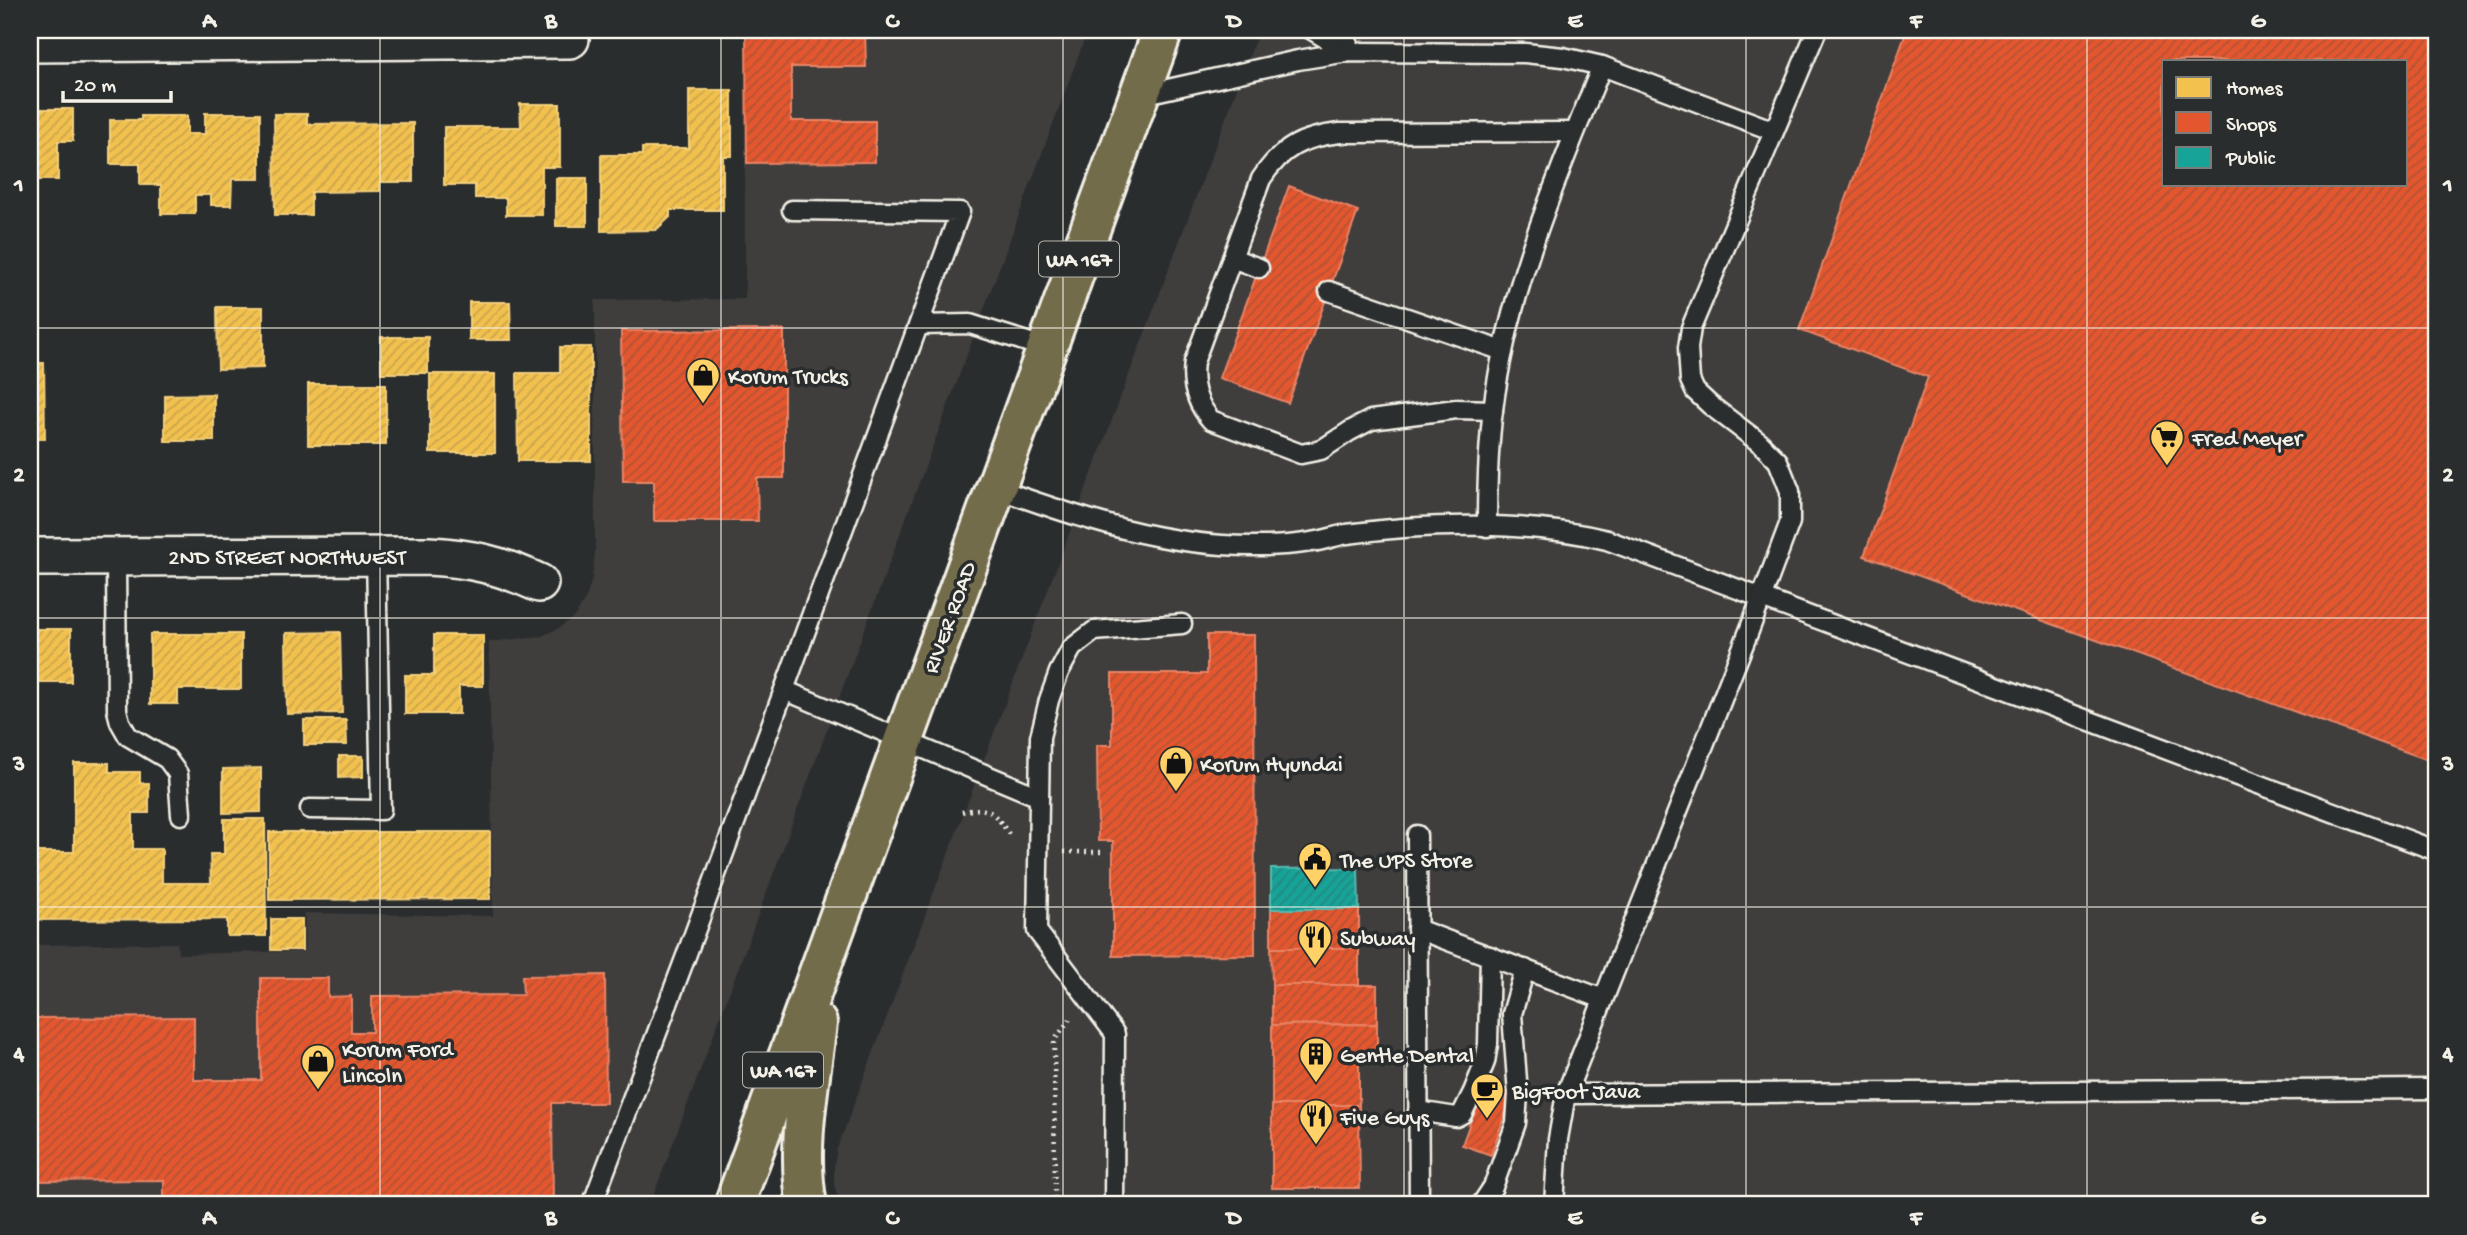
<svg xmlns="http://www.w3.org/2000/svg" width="2467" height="1235" font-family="'Gochi Hand',sans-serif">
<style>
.built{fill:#3f3c3c;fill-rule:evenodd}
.homes{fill:url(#homes-hatch);stroke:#f3cf7c;stroke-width:2}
.shops{fill:url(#shops-hatch);stroke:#e98566;stroke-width:2;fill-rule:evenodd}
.public{fill:url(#public-hatch);stroke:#59bab0;stroke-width:2}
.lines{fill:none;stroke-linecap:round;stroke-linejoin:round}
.service-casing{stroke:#f4f1e8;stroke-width:23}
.minor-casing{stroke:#f4f1e8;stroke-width:42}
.primary-casing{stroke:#f4f1e8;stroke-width:44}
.path{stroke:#f4f1e8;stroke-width:4.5;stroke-dasharray:2 5;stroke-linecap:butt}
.service{stroke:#2a2d2e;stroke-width:18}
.minor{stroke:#2a2d2e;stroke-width:37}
.primary{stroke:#726c4b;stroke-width:38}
.grid{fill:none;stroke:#f4f1e8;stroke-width:2;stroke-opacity:0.55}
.labels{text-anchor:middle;stroke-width:7;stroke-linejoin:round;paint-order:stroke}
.shield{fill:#2a2d2e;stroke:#b7b6b0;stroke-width:2}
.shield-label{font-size:21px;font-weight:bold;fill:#f4f1e8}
.poi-label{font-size:23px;fill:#f4f1e8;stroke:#2a2d2e;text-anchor:start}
.street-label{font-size:23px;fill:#f4f1e8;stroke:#2a2d2e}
.neatline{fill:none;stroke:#f4f1e8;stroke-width:2.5}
.grid-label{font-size:23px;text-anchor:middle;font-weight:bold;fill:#f4f1e8}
</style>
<defs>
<pattern id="homes-hatch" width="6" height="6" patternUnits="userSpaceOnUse" patternTransform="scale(1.75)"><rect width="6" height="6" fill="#f2c14e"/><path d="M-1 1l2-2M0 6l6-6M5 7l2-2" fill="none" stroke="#c8a34c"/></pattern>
<pattern id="shops-hatch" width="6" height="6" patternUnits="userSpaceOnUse" patternTransform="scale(1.75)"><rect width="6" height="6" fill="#e4572e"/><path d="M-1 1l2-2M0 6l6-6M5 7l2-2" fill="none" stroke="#ae5236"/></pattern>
<pattern id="public-hatch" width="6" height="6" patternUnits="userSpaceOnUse" patternTransform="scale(1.75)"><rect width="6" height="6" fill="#17a398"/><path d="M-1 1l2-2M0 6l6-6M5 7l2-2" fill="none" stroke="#26887f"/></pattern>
</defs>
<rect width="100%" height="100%" fill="#2a2d2e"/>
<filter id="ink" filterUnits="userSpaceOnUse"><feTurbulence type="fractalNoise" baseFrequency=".0143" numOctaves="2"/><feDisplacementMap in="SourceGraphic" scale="14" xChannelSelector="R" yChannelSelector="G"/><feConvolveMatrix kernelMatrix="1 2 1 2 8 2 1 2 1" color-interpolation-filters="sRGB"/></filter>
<g filter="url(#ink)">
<g class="built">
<polygon points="745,30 1088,30 650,1205 30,1205 30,945 177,943 178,954 304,951 305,913 493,916 489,642 542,636 559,628 575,616 586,598 592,579 595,552 595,300 745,299"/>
<path d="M1259,30H2437V1205H840L834,1184V1166L837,1149ZM2164,61H2406V184H2164Z"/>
</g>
<g class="homes">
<polygon points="689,90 732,90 732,156 723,156 723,210 670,210 670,217 656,230 601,231 601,155 642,155 642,148 689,148"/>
<polygon points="520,104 560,104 560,167 542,167 542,215 506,215 506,198 475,198 475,185 444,185 444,127 521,127"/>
<polygon points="30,109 73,109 73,141 58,141 58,180 30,180"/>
<polygon points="205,113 260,113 260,179 232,179 231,205 211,205 211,195 195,195 195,214 161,214 161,185 140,185 140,164 110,164 110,120 141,120 141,116 187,116 187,134 205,134"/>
<polygon points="274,114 307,114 307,124 413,123 413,182 380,182 380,191 311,192 311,215 275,215"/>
<rect x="556" y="178" width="31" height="48"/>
<polygon points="469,302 510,302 511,340 469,340"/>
<polygon points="217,307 263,307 263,368 218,369"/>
<rect x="381" y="337" width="47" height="36"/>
<polygon points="560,347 591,347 591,461 518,461 517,373 560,373"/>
<polygon points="30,363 44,363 45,439 30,439"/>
<rect x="430" y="374" width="65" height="79"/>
<rect x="308" y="384" width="78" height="61"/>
<polygon points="214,394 214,441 165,441 165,395"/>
<rect x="30" y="629" width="41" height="53"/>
<polygon points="340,632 342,713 287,714 286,633"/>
<polygon points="150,634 241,634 241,689 178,689 178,704 150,704"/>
<polygon points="434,635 483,635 483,686 459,686 459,714 405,714 405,675 434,675"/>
<polygon points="304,720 346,720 347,745 304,745"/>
<polygon points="339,756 363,756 363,777 339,778"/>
<polygon points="74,763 109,763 109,772 140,772 140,783 149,783 149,813 133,813 133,849 162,849 162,883 211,883 210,854 224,854 224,819 265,819 266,936 227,936 227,919 30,920 30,852 74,852"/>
<polygon points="261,768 261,812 223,813 223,769"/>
<polygon points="269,832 490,832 490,899 269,900"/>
<rect x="271" y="919" width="31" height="31"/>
</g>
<g class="shops">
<polygon points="746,30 865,30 866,67 791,67 791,121 875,121 875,162 747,163"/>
<path d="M1907,30H2437V743L2431,761L1864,556L1928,377L1799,330ZM2164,61H2406V184H2164Z"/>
<polygon points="1289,186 1358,211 1288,403 1219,378"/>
<polygon points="784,330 784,478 757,478 758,521 654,521 654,481 623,481 621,331"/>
<polygon points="1207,635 1254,635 1255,955 1113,956 1113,841 1098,841 1097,745 1112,745 1112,674 1207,674"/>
<rect x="1271" y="909" width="88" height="39"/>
<polygon points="1271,948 1359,948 1359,985 1272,985"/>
<polygon points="605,975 606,1103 552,1103 553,1205 164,1205 164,1180 30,1181 30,1018 194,1017 194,1080 261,1080 261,978 328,978 328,997 351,996 351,1032 372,1032 372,996 523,995 522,976"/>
<polygon points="1272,985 1377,985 1377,1024 1272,1025"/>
<polygon points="1377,1024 1377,1063 1359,1063 1359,1105 1272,1105 1272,1025"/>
<polygon points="1484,1084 1512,1094 1491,1155 1462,1145"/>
<polygon points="1272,1105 1359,1105 1360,1188 1272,1188"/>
</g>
<polygon class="public" points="1358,868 1359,909 1271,909 1271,869"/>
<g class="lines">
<g class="service-casing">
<g id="service">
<polyline points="1312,30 1348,52"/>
<polyline points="1347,30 1348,52"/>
<polyline points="1141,95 1298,60 1348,52 1525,53 1563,57 1602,66 1774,131"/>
<polyline points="1232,258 1259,268"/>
<polyline points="1329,291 1503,351"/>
<polyline points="919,325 970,324 1046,348"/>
<path d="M1493,410L1456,409L1371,420L1350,431L1321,450L1301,454L1211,420C1196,403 1191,384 1194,362L1261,179C1282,147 1303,137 1340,133L1575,132"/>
<path d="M995,488C1083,519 1163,547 1258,546C1275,546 1294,545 1311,542C1323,541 1335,536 1347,534C1425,523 1530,521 1607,540L2437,851"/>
<path d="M1487,527C1487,488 1488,449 1493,410C1508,290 1557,177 1602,66"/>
<polyline points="116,557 117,710 120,722 128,736 167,759 178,774 181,815"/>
<polyline points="784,690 1039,797"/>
<polyline points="310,809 381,810 376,554"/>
<polyline points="1417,835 1419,1205"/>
<polyline points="1417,929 1603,999"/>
<polyline points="1566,1094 2437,1089"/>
<polyline points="1418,1111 1456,1117 1462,1114 1473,1092 1485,1062 1488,1044 1490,956"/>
<polyline points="592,1205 686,956 960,212 792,210"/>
<polyline points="1114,1205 1115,1034 1037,931 1040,737 1049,700 1059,672 1072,648 1094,631 1182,624"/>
<polyline points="1481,1205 1493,1187 1516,1123 1518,1094 1512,1014 1525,969"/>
<polyline points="1554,1205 1558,1139 1566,1094 1749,631 1790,522 1790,491 1778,461 1760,443 1710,405 1695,391 1690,380 1689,365 1688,348 1691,328 1817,30"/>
</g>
</g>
<g class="minor-casing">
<g id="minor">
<polyline points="30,43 570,39"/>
<path d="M30,557L428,556C470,558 500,565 539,583"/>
</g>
</g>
<g class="primary-casing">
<g id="primary">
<polyline points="734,1205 1163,30"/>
<path d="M807,1205C796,1146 810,1082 817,1023"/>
</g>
</g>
<g class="path">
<path d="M962,812C991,804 995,814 1011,837"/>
<polyline points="1064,852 1106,852"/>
<polyline points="1055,1205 1054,1041 1070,1019"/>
</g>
<use href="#service" class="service"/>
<use href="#minor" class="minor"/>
<use href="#primary" class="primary"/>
</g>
</g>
<path class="grid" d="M380,30V1205M721,30V1205M1063,30V1205M1404,30V1205M1746,30V1205M2087,30V1205M30,328H2437M30,618H2437M30,907H2437"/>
<defs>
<g id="shop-pin" transform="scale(1.75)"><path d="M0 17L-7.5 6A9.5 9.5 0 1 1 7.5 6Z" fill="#ffd166" stroke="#2a2d2e"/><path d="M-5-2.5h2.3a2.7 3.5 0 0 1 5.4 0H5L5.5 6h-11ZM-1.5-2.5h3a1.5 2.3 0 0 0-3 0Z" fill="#111"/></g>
<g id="supermarket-pin" transform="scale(1.75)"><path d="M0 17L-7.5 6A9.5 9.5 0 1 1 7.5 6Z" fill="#ffd166" stroke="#2a2d2e"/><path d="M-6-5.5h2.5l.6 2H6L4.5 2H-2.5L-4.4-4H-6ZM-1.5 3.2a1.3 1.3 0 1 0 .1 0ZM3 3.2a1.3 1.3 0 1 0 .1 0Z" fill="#111"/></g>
<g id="civic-pin" transform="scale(1.75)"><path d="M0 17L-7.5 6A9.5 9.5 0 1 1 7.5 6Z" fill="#ffd166" stroke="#2a2d2e"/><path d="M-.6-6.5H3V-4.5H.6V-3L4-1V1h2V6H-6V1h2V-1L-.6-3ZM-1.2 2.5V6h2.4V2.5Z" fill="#111"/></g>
<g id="restaurant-pin" transform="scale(1.75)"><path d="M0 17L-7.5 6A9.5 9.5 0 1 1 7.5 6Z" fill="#ffd166" stroke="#2a2d2e"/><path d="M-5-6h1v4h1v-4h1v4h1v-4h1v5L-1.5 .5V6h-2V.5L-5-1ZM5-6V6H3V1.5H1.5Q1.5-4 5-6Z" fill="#111"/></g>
<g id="building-pin" transform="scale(1.75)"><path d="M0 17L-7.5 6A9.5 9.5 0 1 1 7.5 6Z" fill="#ffd166" stroke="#2a2d2e"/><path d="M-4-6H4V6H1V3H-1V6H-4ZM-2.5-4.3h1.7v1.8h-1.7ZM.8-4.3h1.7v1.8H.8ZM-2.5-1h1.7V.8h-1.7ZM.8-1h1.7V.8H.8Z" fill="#111"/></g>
<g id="cafe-pin" transform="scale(1.75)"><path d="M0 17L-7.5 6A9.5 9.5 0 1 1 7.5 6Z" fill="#ffd166" stroke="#2a2d2e"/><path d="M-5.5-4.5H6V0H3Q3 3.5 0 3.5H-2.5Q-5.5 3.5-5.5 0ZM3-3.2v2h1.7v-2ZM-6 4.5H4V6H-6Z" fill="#111"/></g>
</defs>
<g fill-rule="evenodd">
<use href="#shop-pin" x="703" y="375"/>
<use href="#supermarket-pin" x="2167" y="437"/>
<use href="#shop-pin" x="1176" y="763"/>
<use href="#civic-pin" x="1315" y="859"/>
<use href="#restaurant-pin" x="1315" y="937"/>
<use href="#building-pin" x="1316" y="1054"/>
<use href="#shop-pin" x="318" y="1061"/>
<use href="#cafe-pin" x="1487" y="1090"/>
<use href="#restaurant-pin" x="1316" y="1116"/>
</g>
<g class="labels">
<g class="shield">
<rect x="1039" y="241.5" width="80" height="35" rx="5"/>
<rect x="743" y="1052.5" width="80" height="35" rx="5"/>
</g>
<g class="shield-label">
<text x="1079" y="266">WA 167</text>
<text x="783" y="1077">WA 167</text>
</g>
<g class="poi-label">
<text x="728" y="383">Korum Trucks</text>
<text x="2192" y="445">Fred Meyer</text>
<text x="1200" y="771">Korum Hyundai</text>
<text x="1340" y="867">The UPS Store</text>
<text x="1340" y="945">Subway</text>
<text x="342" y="1056">Korum Ford<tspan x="342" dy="26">Lincoln</tspan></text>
<text x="1340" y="1062">Gentle Dental</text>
<text x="1512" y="1098">BigFoot Java</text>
<text x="1340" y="1124">Five Guys</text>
</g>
<g class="street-label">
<text x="287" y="564">2ND STREET NORTHWEST</text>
<text transform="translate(948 617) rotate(-70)" y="8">RIVER ROAD</text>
</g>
</g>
<rect width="2467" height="1235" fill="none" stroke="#2a2d2e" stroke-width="77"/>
<rect x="2162" y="60" width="245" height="126" fill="#2a2d2e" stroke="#7b7b78" stroke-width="2"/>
<rect x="2176" y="77" width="35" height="21" fill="#f2c14e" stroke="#7b7b78" stroke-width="2"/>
<text x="2226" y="94" font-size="21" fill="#f4f1e8">Homes</text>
<rect x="2176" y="112" width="35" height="21" fill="#e4572e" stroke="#7b7b78" stroke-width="2"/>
<text x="2226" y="130" font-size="21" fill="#f4f1e8">Shops</text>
<rect x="2176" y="147" width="35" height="21" fill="#17a398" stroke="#7b7b78" stroke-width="2"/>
<text x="2226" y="164" font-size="21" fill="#f4f1e8">Public</text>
<path d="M63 91v10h108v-10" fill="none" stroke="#f4f1e8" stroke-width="3.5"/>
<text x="74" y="91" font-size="21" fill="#f4f1e8" stroke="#2a2d2e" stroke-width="5" paint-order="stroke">20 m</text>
<rect x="38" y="38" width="2390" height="1158" class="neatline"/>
<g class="grid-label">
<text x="209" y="27">A</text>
<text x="551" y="27">B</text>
<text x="892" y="27">C</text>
<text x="1234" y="27">D</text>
<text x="1575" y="27">E</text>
<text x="1916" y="27">F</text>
<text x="2258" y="27">G</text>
<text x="19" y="191">1</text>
<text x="2448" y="191">1</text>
<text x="19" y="481">2</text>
<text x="2448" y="481">2</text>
<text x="19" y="770">3</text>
<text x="2448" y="770">3</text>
<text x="19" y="1060">4</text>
<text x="2448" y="1060">4</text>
<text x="209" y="1224">A</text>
<text x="551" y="1224">B</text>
<text x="892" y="1224">C</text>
<text x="1234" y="1224">D</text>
<text x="1575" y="1224">E</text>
<text x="1916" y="1224">F</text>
<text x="2258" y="1224">G</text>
</g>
</svg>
